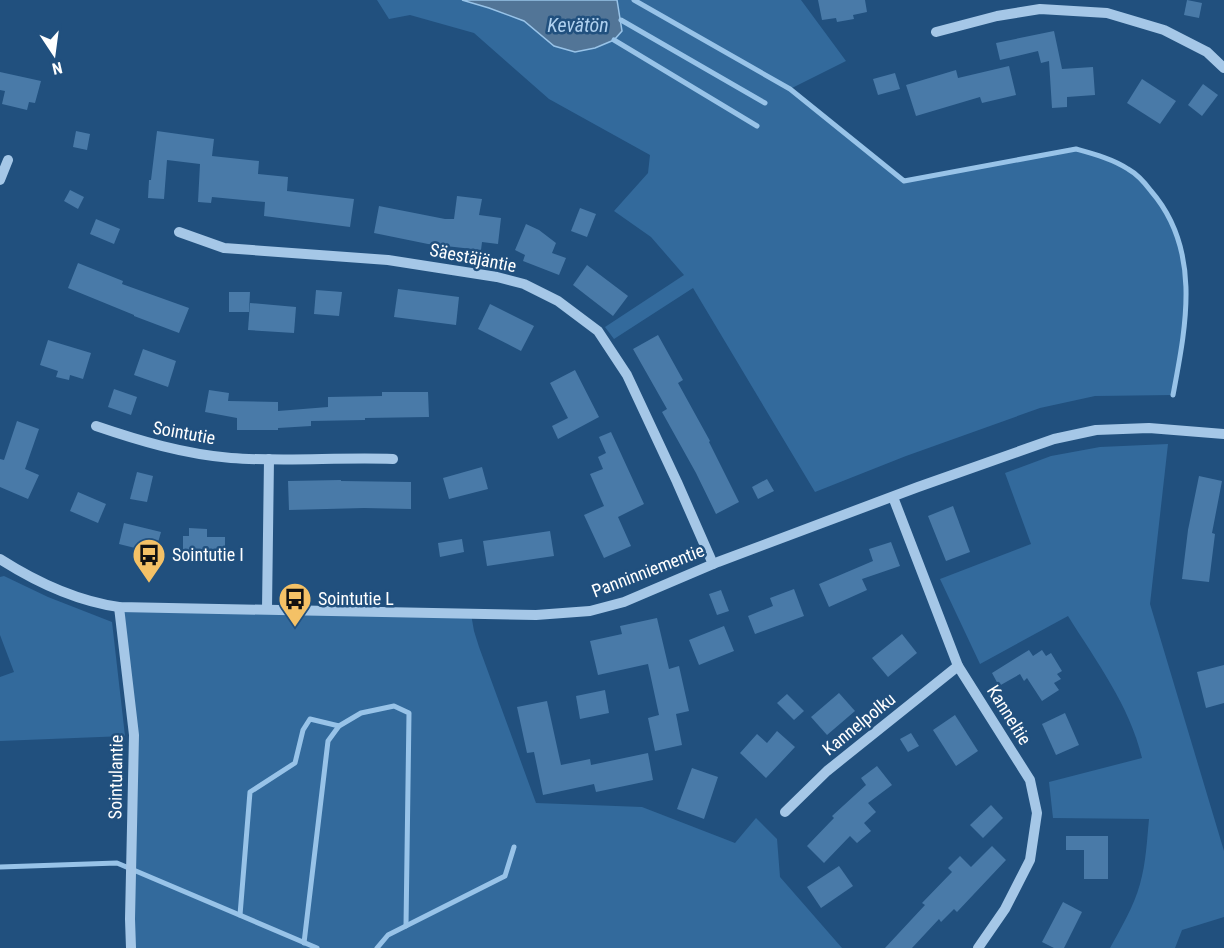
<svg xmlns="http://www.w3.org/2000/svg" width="1224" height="948" font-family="'Roboto Condensed',sans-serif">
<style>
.green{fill:#336a9c}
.water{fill:#527597;stroke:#98c3e8;stroke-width:1.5}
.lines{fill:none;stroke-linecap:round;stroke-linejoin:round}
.stream{stroke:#98c3e8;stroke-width:5}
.building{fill:#497aa8}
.minor{stroke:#a5c7e7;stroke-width:10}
.labels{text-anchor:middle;stroke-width:5;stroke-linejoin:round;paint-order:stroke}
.street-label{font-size:18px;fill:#fff;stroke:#21507e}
.poi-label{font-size:18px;fill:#fff;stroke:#21507e;text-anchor:start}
.water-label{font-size:20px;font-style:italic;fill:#b0d1ef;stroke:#21507e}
</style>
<rect width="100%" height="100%" fill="#21507e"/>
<g class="green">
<path d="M377,0H801L846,61L790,89L904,181L1076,149C1094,154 1113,159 1128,169C1137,174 1145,183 1151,191C1202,250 1186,326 1173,395L1095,396L1040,408L906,456L815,492L693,288L614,339L605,327L684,275L651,237L614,211L648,173L650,155L549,99L474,33L410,15L389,19Z"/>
<path d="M1168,444L1150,604L1224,851V917L1182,930L1175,948H1110C1121,928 1134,906 1140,884C1146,863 1147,840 1149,819L1053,818L1049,782L1142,758C1130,706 1096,661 1068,616L980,664L940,579L1031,544L1005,473L1051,456L1100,447Z"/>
<polygon points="4,576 48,597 112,622 125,736 0,741 0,677 14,672 0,635 0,577"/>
<polygon points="119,607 471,614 474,631 479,647 536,803 642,807 735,843 756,818 777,839 780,877 842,948 131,948 134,735"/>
</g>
<polygon class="water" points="462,0 617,0 622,31 614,40 595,48 575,52 554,46 524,21 489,8"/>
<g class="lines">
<g class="stream">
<path d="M634,0L790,89L904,181L1076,149C1094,154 1113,159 1128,169C1137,174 1145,183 1151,191C1202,250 1186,326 1173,395"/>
<polyline points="621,20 765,103"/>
<polyline points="614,40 757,126"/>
<polyline points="0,867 117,863 317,948"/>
<polyline points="240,915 250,792 295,763 303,730 310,719 339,726"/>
<polyline points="304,943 328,741 339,726 361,713 394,706 409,713 406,926"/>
<polyline points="377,948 388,935 505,876 514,847"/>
</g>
</g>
<g class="building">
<polygon points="818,0 865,0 867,12 853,15 854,19 837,22 836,18 822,20"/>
<polygon points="1187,0 1202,3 1199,18 1184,15"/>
<polygon points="1054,31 1062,69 1093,67 1095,95 1067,97 1067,107 1052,108 1049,61 1041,63 1038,51 1000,60 996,43"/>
<polygon points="1009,66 1016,95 982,103 980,97 916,116 906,85 956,70 958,78"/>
<polygon points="0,72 41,81 35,103 29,102 27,110 2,104 5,91 0,90"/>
<polygon points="895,73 900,89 878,95 873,79"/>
<polygon points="1142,79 1176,101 1160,124 1127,103"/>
<polygon points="1203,84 1218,95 1202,116 1188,105"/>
<polygon points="76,131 90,134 87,150 73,147"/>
<polygon points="157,131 214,139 212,156 259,161 258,174 288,177 287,191 354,199 350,227 264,216 265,202 212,197 211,203 198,202 200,164 167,160 164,199 148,198 149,180 151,180"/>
<polygon points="70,190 84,197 78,209 64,201"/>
<polygon points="457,196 482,199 479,215 501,218 498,244 482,242 481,250 428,244 374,233 379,206 445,219 454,219"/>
<polygon points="580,208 596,214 587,237 571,231"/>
<polygon points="96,219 120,229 114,244 90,234"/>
<polygon points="526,224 539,230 556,243 552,253 566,258 559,275 523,261 525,255 515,250"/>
<polygon points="78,263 123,281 122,284 189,308 179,333 134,316 134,315 68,288"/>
<polygon points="587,265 628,296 613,316 573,285"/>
<polygon points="398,289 459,297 456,325 394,317"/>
<polygon points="316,290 342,292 339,316 314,314"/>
<polygon points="229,292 250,292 249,312 229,312"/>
<polygon points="250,303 296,307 294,333 248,330"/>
<polygon points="490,304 534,326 521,351 478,329"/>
<polygon points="658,335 683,380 678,383 710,441 709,442 739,502 716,514 696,473 662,412 667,409 633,349"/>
<polygon points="48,340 91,353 83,379 70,375 69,380 56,377 58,371 40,365"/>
<polygon points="143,349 176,361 168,387 134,375"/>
<polygon points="575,370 599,417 558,439 552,426 568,418 550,383"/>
<polygon points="114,389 137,397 131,415 108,407"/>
<polygon points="209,390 229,393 228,401 278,402 278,411 328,407 328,397 382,396 382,392 428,392 429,417 365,418 365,420 311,421 311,426 278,428 278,430 237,430 237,418 205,412"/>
<polygon points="17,421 39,429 25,469 39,475 28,499 0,487 0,459 4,460"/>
<polygon points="611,432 644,504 618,517 631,546 604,558 584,515 604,506 590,474 603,469 598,457 606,453 599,437"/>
<polygon points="482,467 488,489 449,499 443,478"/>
<polygon points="137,472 153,476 147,502 130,499"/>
<polygon points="1199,476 1222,481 1212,533 1215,534 1209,582 1182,579 1188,530"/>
<polygon points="767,479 774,491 758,499 752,487"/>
<polygon points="341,480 341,481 411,482 411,509 364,508 289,510 288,481"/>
<polygon points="78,492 106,504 98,523 70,511"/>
<polygon points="953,506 970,552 946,561 928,516"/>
<polygon points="124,523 161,532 155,553 119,544"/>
<polygon points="189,528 207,529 207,537 225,537 225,559 183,558 183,536 189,536"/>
<polygon points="550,531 554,556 487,566 483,541"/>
<polygon points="462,539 464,552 440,557 438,543"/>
<polygon points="891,542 900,566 862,579 867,590 829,607 819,584 873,561 869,549"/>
<polygon points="794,589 804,616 755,634 748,616 773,606 770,598"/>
<polygon points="721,590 729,611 717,615 709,594"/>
<polygon points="657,618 669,669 679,666 689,711 676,714 682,745 655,751 648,718 659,715 648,664 598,675 590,641 622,634 620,626"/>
<polygon points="724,626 734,651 699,665 689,640"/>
<polygon points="902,634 917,653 888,677 872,658"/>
<polygon points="1029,650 1033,656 1042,650 1046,656 1051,653 1062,671 1057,674 1061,679 1054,683 1059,690 1042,701 1027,678 1024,681 1020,674 999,686 992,673"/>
<polygon points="1224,665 1224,703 1206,708 1197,672"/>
<polygon points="605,690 609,713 580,719 576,696"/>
<polygon points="839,693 855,711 827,735 811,717"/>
<polygon points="787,694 804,711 794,720 777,703"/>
<polygon points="547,701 561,765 590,759 591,765 648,753 653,780 596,792 594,784 543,795 534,752 527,753 517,707"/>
<polygon points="1065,713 1079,745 1056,755 1042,724"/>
<polygon points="955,715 978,751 956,766 933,730"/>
<polygon points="777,731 795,747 766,778 740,753 757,734 767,743"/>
<polygon points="911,733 919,746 908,752 900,739"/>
<polygon points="877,766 892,785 868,803 876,812 864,823 871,831 857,843 850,836 824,863 807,846 834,818 832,816 866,785 861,778"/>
<polygon points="692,768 718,777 704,819 677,809"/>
<polygon points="991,805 1003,818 983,838 970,825"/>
<polygon points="1066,836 1108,836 1108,879 1084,879 1084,850 1066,850"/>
<polygon points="992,846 1006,860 957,912 954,909 941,922 939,919 912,948 885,948 925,905 922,903 952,872 948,868 960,856 971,867"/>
<polygon points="839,866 853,886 821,908 807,887"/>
<polygon points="1063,902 1082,912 1064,948 1054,948 1042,942"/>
</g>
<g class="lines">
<g class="minor">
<polyline points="936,32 997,16 1040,9 1107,13 1164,30 1207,52 1224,68"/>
<polyline points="0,180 8,160"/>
<polyline points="179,232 224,248 388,260 497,277 524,284 558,301 598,331 627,375 677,482 713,564"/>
<path d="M96,426C140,441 184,454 231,458C285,462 339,457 393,459"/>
<polyline points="893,497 958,666 1030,780 1037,813 1030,860 1005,909 978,948"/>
<path d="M0,559C36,582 77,601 119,607L536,615L590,611L624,602L718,562L918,487L1054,439L1096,430L1149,428L1224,434"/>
<polyline points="119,607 134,735 130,919 131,948"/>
<polyline points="267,609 269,459"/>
<polyline points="785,812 827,771 958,666"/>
</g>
</g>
<defs>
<g id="bus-pin" transform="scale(1.725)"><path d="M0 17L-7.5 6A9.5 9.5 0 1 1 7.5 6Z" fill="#f4c166" stroke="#21507e"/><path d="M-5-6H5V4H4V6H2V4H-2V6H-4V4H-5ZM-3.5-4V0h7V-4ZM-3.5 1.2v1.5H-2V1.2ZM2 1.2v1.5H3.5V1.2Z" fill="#111"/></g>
</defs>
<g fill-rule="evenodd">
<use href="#bus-pin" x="149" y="555"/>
<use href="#bus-pin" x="295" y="599"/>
</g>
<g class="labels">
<g class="street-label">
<text transform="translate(473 258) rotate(11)" y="6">Säestäjäntie</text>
<text transform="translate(184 433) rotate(10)" y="6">Sointutie</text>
<text transform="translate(648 571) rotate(-21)" y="6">Panninniementie</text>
<text transform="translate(1009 715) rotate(58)" y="6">Kanneltie</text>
<text transform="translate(859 724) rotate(-39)" y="6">Kannelpolku</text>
<text transform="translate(116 777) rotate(-89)" y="6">Sointulantie</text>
</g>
<g class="poi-label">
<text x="172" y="561">Sointutie I</text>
<text x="318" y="605">Sointutie L</text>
</g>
<g class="water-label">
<text x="578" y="32">Kevätön</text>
</g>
</g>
<g transform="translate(54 54) rotate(167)" stroke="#21507e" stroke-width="4.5" paint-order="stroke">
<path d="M0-4.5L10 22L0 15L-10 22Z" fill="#ffffff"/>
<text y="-9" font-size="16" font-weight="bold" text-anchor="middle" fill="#ffffff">N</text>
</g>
</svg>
